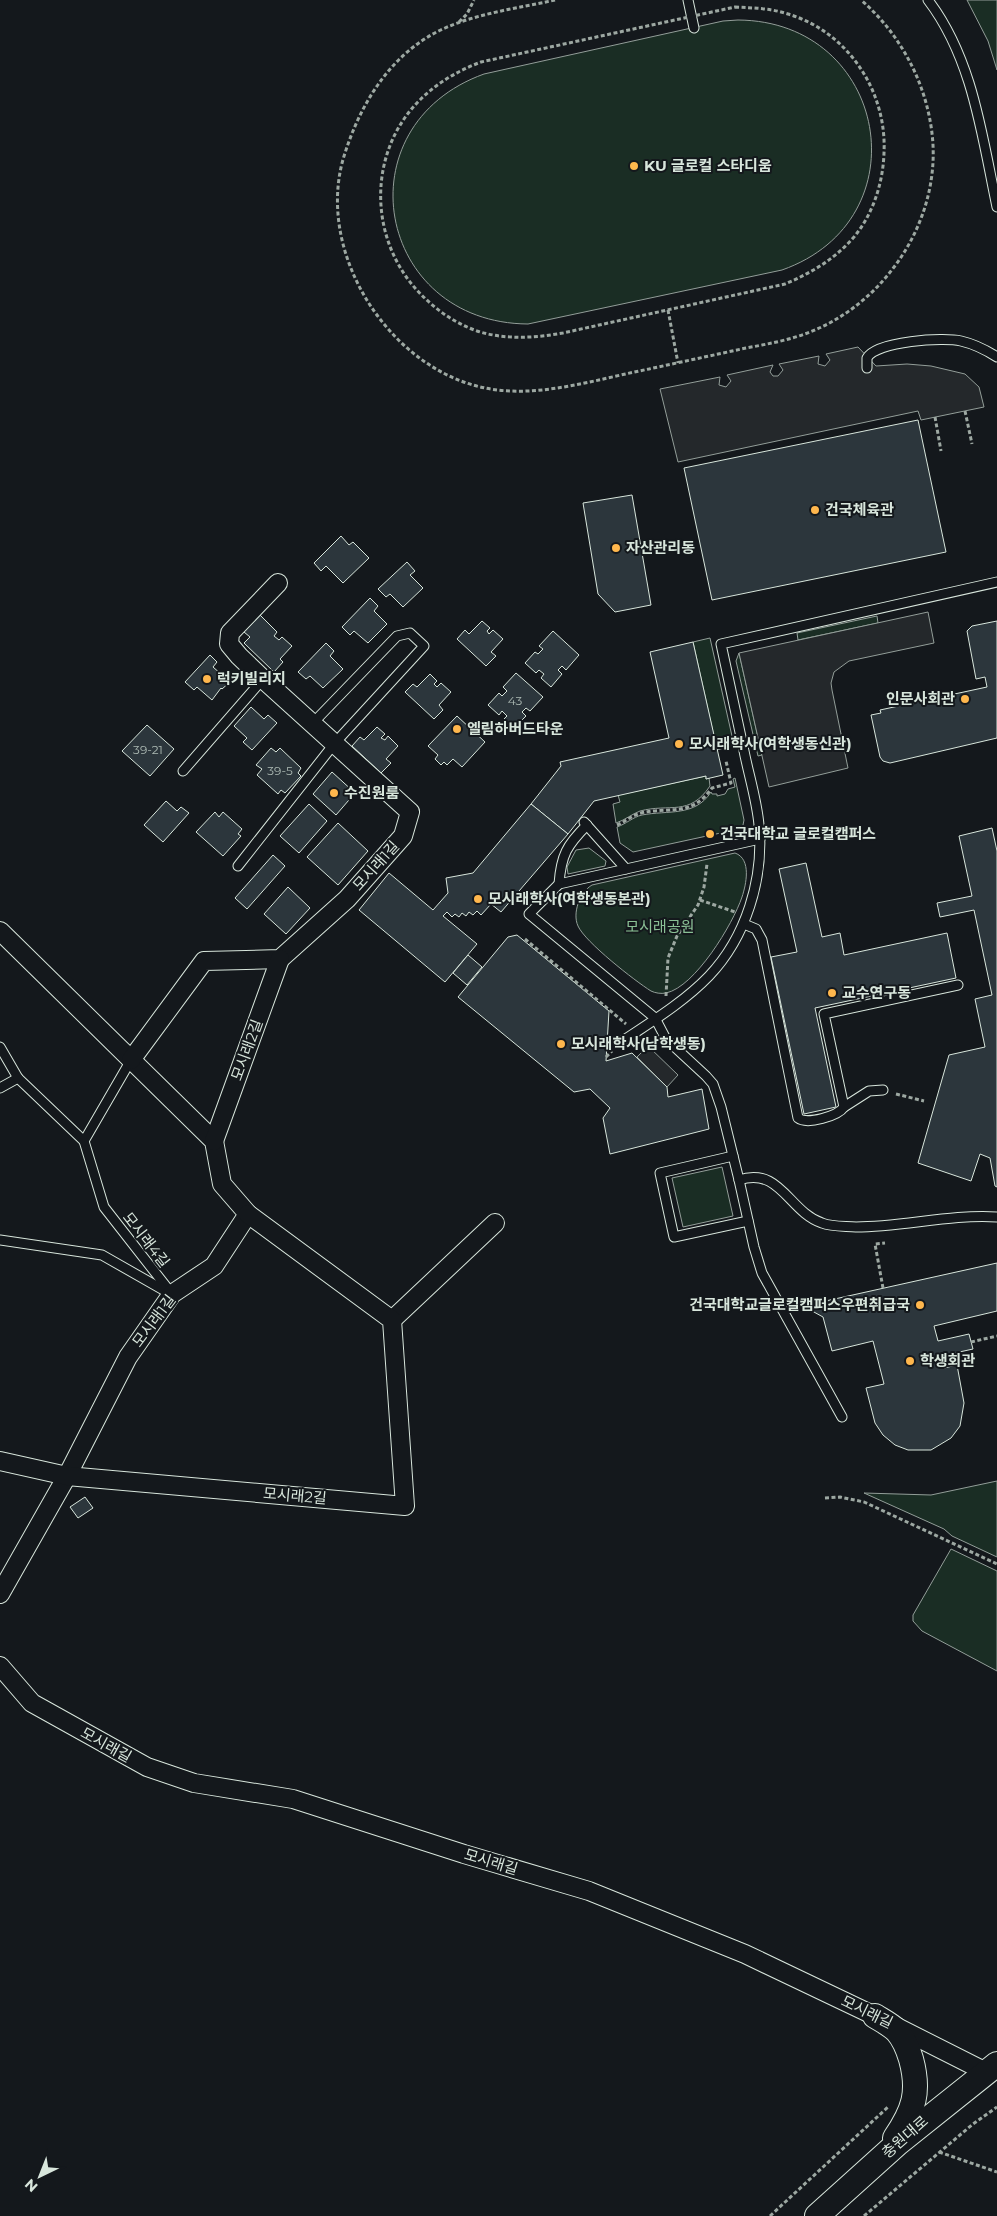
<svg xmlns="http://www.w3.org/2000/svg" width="997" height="2216" font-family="Montserrat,'Noto Sans KR',sans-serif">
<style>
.green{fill:#1a2d24;stroke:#939e99}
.parking{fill:#24282b;stroke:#939e99}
.building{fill:#2c363c;stroke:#d8e6dc}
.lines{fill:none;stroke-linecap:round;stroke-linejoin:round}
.lane-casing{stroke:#d8e6dc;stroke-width:11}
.street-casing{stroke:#d8e6dc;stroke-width:20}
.secondary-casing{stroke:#d8e6dc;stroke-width:26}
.path{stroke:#9da8a2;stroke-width:3;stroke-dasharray:4 2.5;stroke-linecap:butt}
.lane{stroke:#14181c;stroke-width:9}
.street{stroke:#14181c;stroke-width:18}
.secondary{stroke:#14181c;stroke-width:24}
.poi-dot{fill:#ffb74d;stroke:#14181c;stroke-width:2}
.labels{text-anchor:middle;stroke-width:4;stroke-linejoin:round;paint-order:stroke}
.number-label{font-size:12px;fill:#adbab4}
.poi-label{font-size:15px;font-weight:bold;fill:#d8e6dc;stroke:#14181c;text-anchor:start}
.street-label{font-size:15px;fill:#d8e6dc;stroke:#14181c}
.park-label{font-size:15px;fill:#8ac095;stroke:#14181c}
</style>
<rect width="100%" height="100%" fill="#14181c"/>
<g class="green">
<polygon points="967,0 997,0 997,70 988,41"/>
<path d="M738,20C888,21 924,220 782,270L528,324C376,323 340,126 484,74L723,21Z"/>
<polygon points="877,616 878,623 798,640 797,633"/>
<polygon points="710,638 734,745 717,750 693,642"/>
<polygon points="739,653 762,755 758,756 736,661"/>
<path d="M706,776V779L709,778L710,786C689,817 670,803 640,811C632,814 625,820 616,823L613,804L620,802L618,795Z"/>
<path d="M735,778L744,820L743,825L739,829L633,852L620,843L617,827C626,824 633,817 642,815C668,810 695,817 711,792L712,794H717V796L725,794L728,789L735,787L733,779Z"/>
<polygon points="589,848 606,861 605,866 568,874 567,867 576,850"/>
<path d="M735,853C752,859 746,885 742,897C733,924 695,987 666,993C661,994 655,993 651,991C635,981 585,942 578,926C572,913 580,892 592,885Z"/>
<polygon points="722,1167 733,1216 683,1227 672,1178"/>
<polygon points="997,1481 997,1557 952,1536 944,1529 864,1493 931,1495"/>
<polygon points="951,1549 997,1571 997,1671 922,1631 913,1621 913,1615"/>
</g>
<g class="parking">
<polygon points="858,347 876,366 907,364 931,366 965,374 979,387 984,407 921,420 918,411 678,462 660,389 720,377 719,385 726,387 731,381 727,375 773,365 770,372 773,376 778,376 783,370 779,364 819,356 818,364 825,366 830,360 826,354"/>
<polygon points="928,612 934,643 849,661 834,672 831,683 832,690 848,768 769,787 739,653"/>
<polygon points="648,1046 678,1075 667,1087 637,1057"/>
</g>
<g class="building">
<polygon points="918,420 946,552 712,600 684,468"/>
<polygon points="632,495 651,605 615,612 598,594 583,503"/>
<polygon points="341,536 349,545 353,542 369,558 343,583 326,566 321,571 314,563"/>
<polygon points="407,562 415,571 410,575 423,588 403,607 390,594 386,597 378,589"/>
<polygon points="370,598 378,606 374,611 387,624 368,643 354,631 350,635 342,627"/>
<polygon points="260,615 277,632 274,636 279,640 282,637 292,646 280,659 283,662 274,672 244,643 250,637 244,632"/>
<polygon points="482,621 490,628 487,631 489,634 493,630 503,639 491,652 496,656 486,666 457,639 465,630 469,634"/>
<polygon points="997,621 997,738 890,763 883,761 880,757 871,715 881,713 880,710 987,687 985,677 976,679 967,631 972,626"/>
<polygon points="553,631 579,655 566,670 562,666 558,670 562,674 551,687 541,678 544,674 539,670 536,673 525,663 535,652 538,654 543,649 539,646"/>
<polygon points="693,642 723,775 706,779 706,776 594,801 568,834 531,804 561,766 560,762 669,738 650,652"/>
<polygon points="326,643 334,651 330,656 343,669 323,688 310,676 306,679 298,672"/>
<polygon points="210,655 217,662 213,667 230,682 222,689 221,688 212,700 197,687 194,690 185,682"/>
<polygon points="516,673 543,697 530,711 526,708 522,712 526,716 514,728 504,719 507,716 502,711 499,715 488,705 499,693 502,696 507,691 503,687"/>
<polygon points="430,674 437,681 434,684 437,687 441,683 451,692 439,705 443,710 434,719 405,692 413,684 417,687"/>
<polygon points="251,707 264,719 268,715 277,723 252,750 243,742 247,738 234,726"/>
<polygon points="457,716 485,742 462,767 453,759 447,765 444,762 441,765 435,759 438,755 428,746"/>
<polygon points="147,725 174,749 150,776 122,751"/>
<polygon points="377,727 385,734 381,738 385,740 388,736 398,746 386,759 391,763 381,773 352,746 360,737 364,740"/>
<polygon points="271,748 276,752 280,748 301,768 298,773 301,776 285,793 281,790 278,794 257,775 262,769 256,765"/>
<polygon points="332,772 355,793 336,815 313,794"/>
<polygon points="166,801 177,811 181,807 189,813 163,842 144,825"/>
<polygon points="309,804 327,821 299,853 280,836"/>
<polygon points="531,804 568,834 501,912 491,904 481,915 477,911 473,915 469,912 466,916 462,913 459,917 455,914 452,917 447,912 443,916 477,944 445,982 359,910 389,873 433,910 448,893 446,878 473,873"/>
<polygon points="215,812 219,817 223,812 242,829 238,834 241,836 223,856 196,832"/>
<polygon points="338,823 368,851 338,885 307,857"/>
<polygon points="992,828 997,851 997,1187 995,1186 990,1158 980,1154 971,1181 918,1163 949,1055 985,1047 975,999 992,995 974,910 940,917 937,903 972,896 959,836"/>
<polygon points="273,855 285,866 247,909 235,898"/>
<polygon points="806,863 822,937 840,933 844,955 947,933 956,978 815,1008 836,1107 804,1114 771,957 797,952 779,869"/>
<polygon points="288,887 310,908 286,934 264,914"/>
<polygon points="517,935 609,1011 606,1061 632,1053 667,1087 668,1097 702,1089 709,1129 610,1154 603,1118 610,1108 590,1089 574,1092 458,997 508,937"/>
<polygon points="468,955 482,967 467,985 453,973"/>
<polygon points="997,1263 997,1311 934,1326 938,1341 969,1334 973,1349 941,1356 944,1368 957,1365 964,1403 960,1426 951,1438 931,1450 908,1450 895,1445 883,1435 875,1423 866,1388 884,1384 873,1341 832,1351 823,1317 803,1306"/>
<polygon points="85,1497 93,1508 78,1518 70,1507"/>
</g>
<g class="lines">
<g class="lane-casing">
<g id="lane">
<polyline points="688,0 694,28"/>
<path d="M928,0C973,59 982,136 997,207"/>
<path d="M867,368V358C876,341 944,337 961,341C974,344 986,350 997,357"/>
<polyline points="183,771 263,679"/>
<polyline points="584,822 626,869"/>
<path d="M760,839L559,884L529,914L655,1018L666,1039L706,1076L713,1084L721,1107L739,1180C780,1166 789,1212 822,1223C832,1227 845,1226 856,1227C903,1227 950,1214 997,1217"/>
<polyline points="238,866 334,744 424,646 410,633 397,636 312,724"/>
<path d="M559,884C561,855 567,845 587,825"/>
<path d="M744,924L756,929L762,940L798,1118C807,1125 838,1116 844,1107"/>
<path d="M621,1042C651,1022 684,1002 709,976C746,937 764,879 759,825C757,801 749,776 744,751C736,715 729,680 721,644L997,582"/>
<polyline points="0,1047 18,1078 0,1088"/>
<polyline points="18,1078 84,1141 104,1207 172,1294"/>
<polyline points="883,1090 869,1091 844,1107 824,1014 958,985"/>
<polyline points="84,1141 131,1060"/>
<polyline points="733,1156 660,1173 674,1237 748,1221"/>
<polyline points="739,1180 754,1247 762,1273 842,1417"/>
<polyline points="0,1240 102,1255 167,1292"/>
</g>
</g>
<g class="street-casing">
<g id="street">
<polyline points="0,931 214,1141 222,1184 248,1214 214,1266 172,1294 128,1357 67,1476 0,1594"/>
<polyline points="131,1060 204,961 280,959 347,899 403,836 410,812 263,679 239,656 229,644 230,633 278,583"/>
<polyline points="214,1141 280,959"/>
<polyline points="392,1320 495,1223"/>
<polyline points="0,1461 67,1476 405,1506 392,1320 248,1214"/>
<polyline points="0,1666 32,1703 147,1767 194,1783 293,1799 464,1854 589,1891 745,1954 875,2016 986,2072"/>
</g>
</g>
<g class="secondary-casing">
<g id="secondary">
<path d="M875,2016C883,2021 891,2025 897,2031C904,2039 908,2049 911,2059C920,2092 914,2110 895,2138"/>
<polyline points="817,2216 898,2143 997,2064"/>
</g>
</g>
<g class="path">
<path d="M555,0C519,8 479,13 445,28C393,51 362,100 345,153C313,249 387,368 485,388C538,399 597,379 649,369C681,362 714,355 746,348C768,344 790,340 810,332C884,303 937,225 933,145C930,90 903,36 861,0"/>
<path d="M735,7C753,8 770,8 788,14C848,32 887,91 884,153C883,183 873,214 854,237C835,259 811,273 785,284L563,333C534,338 505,340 477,331C452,322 432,307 415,288C367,233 369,147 423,97C440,81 460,70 481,62Z"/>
<polyline points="459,22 467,14 474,0"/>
<polyline points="668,310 678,363"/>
<polyline points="965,411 972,444"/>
<polyline points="935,417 941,451"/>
<path d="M617,825C625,822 632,815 641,813C671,806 690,818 712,788L731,783L726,761"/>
<polyline points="700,900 735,912"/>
<polyline points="525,939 626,1024"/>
<polyline points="666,996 668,958 677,936 698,905 704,887 707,864"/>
<polyline points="606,1057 612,1051"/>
<polyline points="896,1094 924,1101"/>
<polyline points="883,1288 875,1244 885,1243"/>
<polyline points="971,1342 997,1336"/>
<polyline points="825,1498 840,1497 864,1502 997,1564"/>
<polyline points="939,2152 997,2172"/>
<polyline points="770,2216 888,2107"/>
<polyline points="864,2216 973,2124 997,2107"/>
</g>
<use href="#lane" class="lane"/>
<use href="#street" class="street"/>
<use href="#secondary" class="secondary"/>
</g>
<g class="poi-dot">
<circle cx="634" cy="166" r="5"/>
<circle cx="815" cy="510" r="5"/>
<circle cx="616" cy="548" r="5"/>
<circle cx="207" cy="679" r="5"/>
<circle cx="965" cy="699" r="5"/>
<circle cx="457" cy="729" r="5"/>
<circle cx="679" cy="744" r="5"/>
<circle cx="334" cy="793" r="5"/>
<circle cx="710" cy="834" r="5"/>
<circle cx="478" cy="899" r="5"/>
<circle cx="832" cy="993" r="5"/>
<circle cx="561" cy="1044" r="5"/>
<circle cx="920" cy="1305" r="5"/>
<circle cx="910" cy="1361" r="5"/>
</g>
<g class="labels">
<g class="number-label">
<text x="515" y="705">43</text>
<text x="148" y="754">39-21</text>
<text x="280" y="775">39-5</text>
</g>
<g class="poi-label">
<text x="644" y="171">KU 글로컬 스타디움</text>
<text x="825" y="515">건국체육관</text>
<text x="626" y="553">자산관리동</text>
<text x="217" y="684">럭키빌리지</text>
<text x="955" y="704" text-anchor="end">인문사회관</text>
<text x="467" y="734">엘림하버드타운</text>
<text x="689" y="749">모시래학사(여학생동신관)</text>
<text x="344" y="798">수진원룸</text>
<text x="720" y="839">건국대학교 글로컬캠퍼스</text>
<text x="488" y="904">모시래학사(여학생동본관)</text>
<text x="842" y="998">교수연구동</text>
<text x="571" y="1049">모시래학사(남학생동)</text>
<text x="910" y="1310" text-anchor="end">건국대학교글로컬캠퍼스우편취급국</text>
<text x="920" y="1366">학생회관</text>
</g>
<g class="street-label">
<text transform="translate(376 866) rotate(-48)" y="5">모시래1길</text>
<text transform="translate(247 1050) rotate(-70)" y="5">모시래2길</text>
<text transform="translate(146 1240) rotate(52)" y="5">모시래4길</text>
<text transform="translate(154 1321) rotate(-53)" y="5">모시래1길</text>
<text transform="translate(295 1496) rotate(5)" y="5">모시래2길</text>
<text transform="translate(106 1745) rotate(29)" y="5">모시래길</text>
<text transform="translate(491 1862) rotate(17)" y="5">모시래길</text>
<text transform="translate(867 2012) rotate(26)" y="5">모시래길</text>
<text transform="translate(905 2137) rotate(-41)" y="5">충원대로</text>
</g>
<g class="park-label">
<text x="660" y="932">모시래공원</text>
</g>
</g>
<g transform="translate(40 2176) rotate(223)" stroke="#14181c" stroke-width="4" paint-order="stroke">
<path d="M0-4L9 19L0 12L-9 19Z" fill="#d8e6dc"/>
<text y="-8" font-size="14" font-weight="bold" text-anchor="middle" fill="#d8e6dc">N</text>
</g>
</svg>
